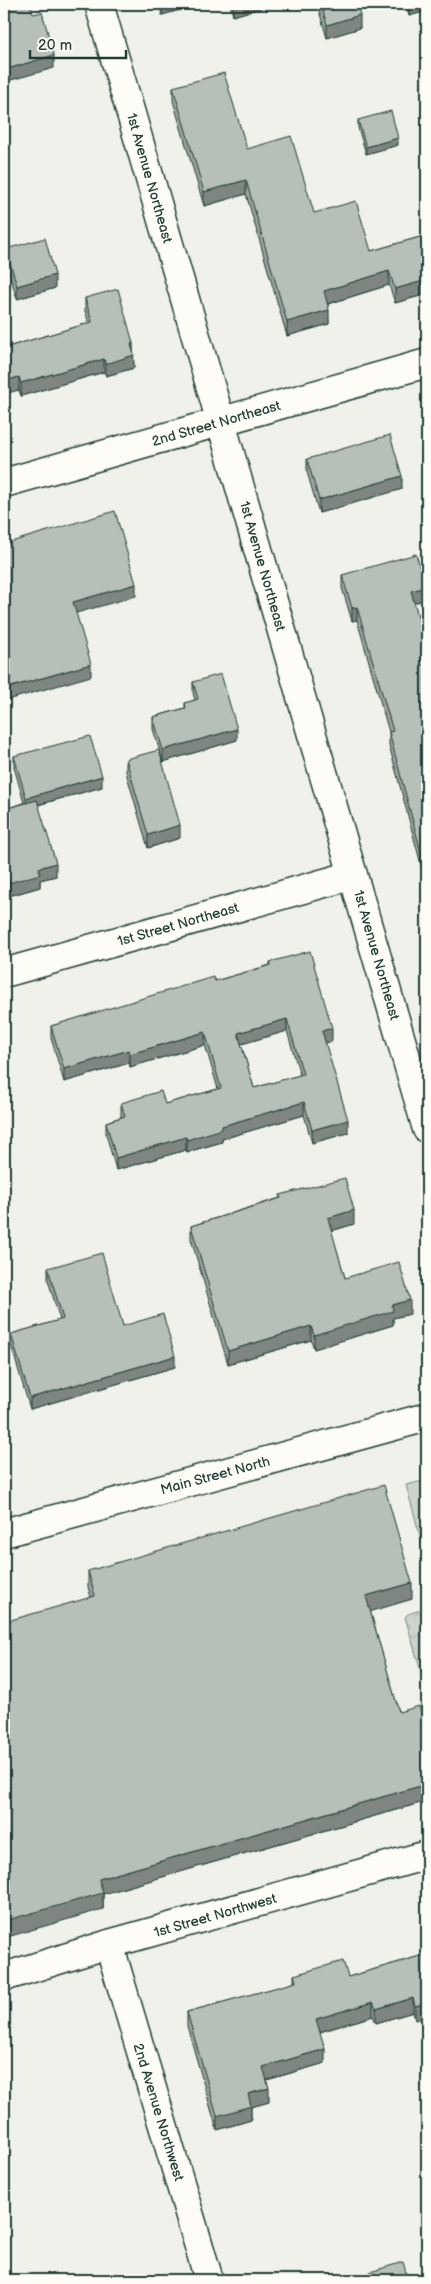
<svg xmlns="http://www.w3.org/2000/svg" width="431" height="2284" font-family="'Balsamiq Sans',sans-serif">
<style>
.forest{fill:url(#forest-crowns);stroke:#768880}
.pitch{fill:#cdd3cd;stroke:#768880}
.lines{fill:none;stroke-linecap:round;stroke-linejoin:round}
.minor-casing{stroke:#1f3d34;stroke-width:31}
.minor{stroke:#fdfcf7;stroke-width:28}
.wall{fill:#9da49e;stroke:#1f3d34;fill-rule:evenodd}
.shaded-wall{fill:#7f8681;stroke:#1f3d34}
.building{fill:#b6bfb8;stroke:#1f3d34;fill-rule:evenodd}
.labels{text-anchor:middle;stroke-width:4.5;stroke-linejoin:round;paint-order:stroke}
.street-label{font-size:14px;fill:#1f3d34;stroke:#fdfcf7}
</style>
<defs>
<pattern id="forest-crowns" width="20" height="18" patternUnits="userSpaceOnUse" patternTransform="scale(1.25)"><rect width="20" height="18" fill="#cdd3cd"/><path d="M2 6a3 3 0 1 1 6 0M12 15a3 3 0 1 1 6 0" fill="none" stroke="#b0b6b1"/></pattern>
</defs>
<rect width="100%" height="100%" fill="#f0f1eb"/>
<filter id="ink" filterUnits="userSpaceOnUse"><feTurbulence type="fractalNoise" baseFrequency=".02" numOctaves="2"/><feDisplacementMap in="SourceGraphic" scale="10" xChannelSelector="R" yChannelSelector="G"/><feConvolveMatrix kernelMatrix="1 2 1 2 8 2 1 2 1" color-interpolation-filters="sRGB"/></filter>
<g filter="url(#ink)">
<polygon class="forest" points="427,1608 427,1692 405,1617 408,1614"/>
<polygon class="pitch" points="427,1480 427,1561 406,1485"/>
<g class="lines">
<g class="minor-casing">
<g id="minor">
<polyline points="99,4 427,1129"/>
<polyline points="4,483 427,363"/>
<polyline points="4,973 353,875"/>
<polyline points="4,1533 427,1417"/>
<polyline points="109,1944 209,2280"/>
<polyline points="4,1977 109,1944 427,1855"/>
</g>
</g>
<use href="#minor" class="minor"/>
</g>
<g class="wall">
<polygon points="155,4 201,4 162,15 160,7 157,8"/>
<polygon points="230,4 274,4 233,16"/>
<polygon points="317,4 356,4 360,28 327,38"/>
<polygon points="406,4 427,4 427,11 409,16"/>
<polygon points="427,13 427,41 424,28 424,14"/>
<polygon points="173,87 247,149 314,213 371,251 427,235 427,294 395,303 389,285 328,304 329,324 287,336 246,194 204,206 173,101"/>
<polygon points="358,120 398,145 366,154 358,128"/>
<polygon points="6,249 55,288 17,299 6,262"/>
<polygon points="85,298 133,353 134,368 106,376 104,372 21,396 4,348 89,323 85,311"/>
<polygon points="307,459 402,489 319,513 307,472"/>
<polygon points="342,575 426,599 414,603 427,648 427,887 389,745 389,732 357,620 352,621 342,588"/>
<polygon points="193,682 237,740 163,762 153,729 153,717 185,708 185,703 195,700 193,693"/>
<polygon points="14,756 102,787 38,805 56,876 40,880 40,887 9,896 7,888 4,889 4,809 24,803 14,767"/>
<polygon points="126,759 180,838 148,848 126,772"/>
<path d="M270,962L332,1041L325,1043L348,1133L312,1143L304,1115L222,1139V1142L187,1152L186,1150L116,1170L106,1134V1122L121,1117V1103L165,1104L218,1089L205,1045L130,1067L129,1063L64,1082L51,1038V1026L215,981L270,965ZM287,1031L300,1075L254,1088L241,1044Z"/>
<polygon points="280,1195 354,1224 331,1231 345,1278 410,1314 393,1318 393,1325 314,1349 311,1340 228,1364 191,1239 191,1226 280,1198"/>
<polygon points="48,1268 123,1326 175,1367 30,1409 11,1345 11,1334 60,1320 48,1280"/>
<polygon points="88,1571 412,1599 370,1611 399,1712 427,1735 427,1801 103,1894 103,1909 91,1597 88,1587"/>
<polygon points="427,1954 415,2020 413,2012 376,2023 373,2016 320,2032 325,2063 267,2080 269,2102 251,2107 251,2120 217,2130 187,2026 187,2012 294,1983 294,1975 348,1977"/>
<polygon points="370,2272 408,2280 370,2280"/>
</g>
<g class="shaded-wall">
<polygon points="157,4 160,4 160,7 157,8"/>
<polygon points="162,4 201,4 162,15"/>
<polygon points="233,4 274,4 233,16"/>
<polygon points="427,4 427,11 409,16 409,9"/>
<polygon points="360,15 360,28 327,38 327,25"/>
<polygon points="54,55 54,68 4,82 4,70"/>
<polygon points="398,138 398,145 366,154 366,147"/>
<polygon points="246,180 246,194 204,206 204,192"/>
<polygon points="389,271 389,285 324,305 324,291"/>
<polygon points="55,275 55,288 17,299 17,286"/>
<polygon points="427,280 427,294 395,303 395,289"/>
<polygon points="329,310 329,324 287,336 287,322"/>
<polygon points="133,343 134,368 106,376 106,364 131,344"/>
<polygon points="104,359 104,372 21,396 21,383"/>
<polygon points="19,377 19,390 4,394 4,381"/>
<polygon points="402,476 402,489 319,513 319,500"/>
<polygon points="136,584 136,596 73,614 73,602"/>
<polygon points="426,587 426,599 411,604 411,591"/>
<polygon points="357,607 357,620 352,621 352,608"/>
<polygon points="91,664 91,676 4,701 4,689"/>
<polygon points="237,729 237,740 163,762 163,750"/>
<polygon points="102,776 102,787 26,808 26,798"/>
<polygon points="180,825 180,838 148,848 148,835"/>
<polygon points="56,863 56,876 40,880 40,887 9,896 9,883 39,868"/>
<polygon points="4,876 7,876 7,888 4,889"/>
<polygon points="287,1019 287,1031 238,1045 238,1033"/>
<polygon points="332,1028 332,1041 322,1044 322,1031"/>
<polygon points="205,1032 205,1045 130,1067 130,1054"/>
<polygon points="129,1050 129,1063 64,1082 64,1069"/>
<polygon points="304,1102 304,1115 222,1139 222,1142 187,1152 187,1140 222,1126"/>
<polygon points="348,1120 348,1133 312,1143 312,1130"/>
<polygon points="186,1137 186,1150 116,1170 116,1158"/>
<polygon points="354,1210 354,1224 328,1232 328,1218"/>
<polygon points="10,1211 10,1224 4,1226 4,1213"/>
<polygon points="410,1300 410,1314 393,1318 393,1325 314,1349 314,1335 392,1305"/>
<polygon points="311,1326 311,1340 228,1364 228,1351"/>
<polygon points="175,1356 175,1367 30,1409 30,1398"/>
<polygon points="412,1583 412,1599 366,1613 366,1596"/>
<polygon points="427,1784 427,1801 103,1894 103,1909 4,1938 4,1921 99,1879"/>
<polygon points="413,1998 413,2012 376,2023 376,2009"/>
<polygon points="373,2002 373,2016 316,2033 316,2019"/>
<polygon points="427,2003 427,2017 415,2020 415,2006"/>
<polygon points="325,2049 325,2063 263,2081 263,2067"/>
<polygon points="269,2088 269,2102 251,2107 251,2120 217,2130 217,2116 248,2094"/>
</g>
<g class="building">
<polygon points="4,4 30,4 33,14 42,12 54,55 4,70"/>
<polygon points="321,4 356,4 360,15 327,25"/>
<polygon points="408,4 427,4 409,9"/>
<polygon points="427,13 427,27 424,14"/>
<polygon points="224,73 247,149 291,136 314,213 356,201 371,251 427,235 427,280 395,289 389,271 324,291 329,310 287,322 246,180 204,192 173,87"/>
<polygon points="391,111 398,138 366,147 358,120"/>
<polygon points="45,238 55,275 17,286 6,249"/>
<polygon points="118,289 133,343 131,344 134,355 106,364 104,359 21,383 19,377 4,381 4,348 92,322 85,298"/>
<polygon points="390,435 402,476 319,500 307,459"/>
<polygon points="115,511 136,584 73,602 91,664 4,689 4,544"/>
<polygon points="416,554 426,587 411,591 427,648 427,670 426,670 427,676 427,874 389,732 393,731 357,607 352,608 342,575"/>
<polygon points="221,674 237,729 163,750 153,717 186,708 185,703 198,699 193,682"/>
<polygon points="90,736 102,776 26,798 14,756"/>
<polygon points="159,750 180,825 148,835 126,759"/>
<polygon points="37,800 56,863 39,868 40,874 9,883 7,876 4,876 4,809"/>
<path d="M310,951L332,1028L322,1031L348,1120L312,1130L304,1102L222,1126V1129L187,1140L186,1137L116,1158L106,1122L125,1116L121,1103L161,1091L165,1104L221,1088L205,1032L130,1054L129,1050L64,1069L51,1026L213,977L215,981L271,965L270,962ZM287,1019L303,1074L254,1088L238,1033Z"/>
<polygon points="345,1178 354,1210 328,1218 345,1278 399,1262 410,1300 392,1305 393,1311 314,1335 311,1326 228,1351 191,1226 281,1198 280,1195"/>
<polygon points="4,1189 10,1211 4,1213"/>
<polygon points="102,1253 123,1326 163,1314 175,1356 30,1398 11,1334 63,1319 48,1268"/>
<polygon points="384,1485 412,1583 366,1596 399,1712 419,1706 427,1735 427,1784 99,1879 103,1893 4,1921 4,1622 95,1596 88,1571"/>
<polygon points="427,1954 427,2003 415,2006 413,1998 376,2009 373,2002 316,2019 325,2049 263,2067 269,2088 248,2094 251,2106 217,2116 187,2012 296,1982 294,1975 343,1961 348,1977"/>
<polygon points="403,2262 408,2280 372,2280 370,2272"/>
</g>
</g>
<g class="labels">
<g class="street-label">
<text transform="translate(150 178) rotate(74)" y="5">1st Avenue Northeast</text>
<text transform="translate(216 423) rotate(-16)" y="5">2nd Street Northeast</text>
<text transform="translate(263 566) rotate(74)" y="5">1st Avenue Northeast</text>
<text transform="translate(178 924) rotate(-16)" y="5">1st Street Northeast</text>
<text transform="translate(377 955) rotate(74)" y="5">1st Avenue Northeast</text>
<text transform="translate(215 1475) rotate(-15)" y="5">Main Street North</text>
<text transform="translate(215 1915) rotate(-16)" y="5">1st Street Northwest</text>
<text transform="translate(159 2112) rotate(73)" y="5">2nd Avenue Northwest</text>
</g>
</g>
<rect width="431" height="2284" fill="none" stroke="#fdfcf7" stroke-width="20"/>
<rect x="10" y="10" width="411" height="2264" fill="none" stroke="#1f3d34" stroke-width="2" filter="url(#ink)"/>
<path d="M30 50v8h96v-8" fill="none" stroke="#1f3d34" stroke-width="2.5"/>
<text x="38" y="50" font-size="15" fill="#1f3d34" stroke="#fdfcf7" stroke-width="4" paint-order="stroke">20 m</text>
</svg>
